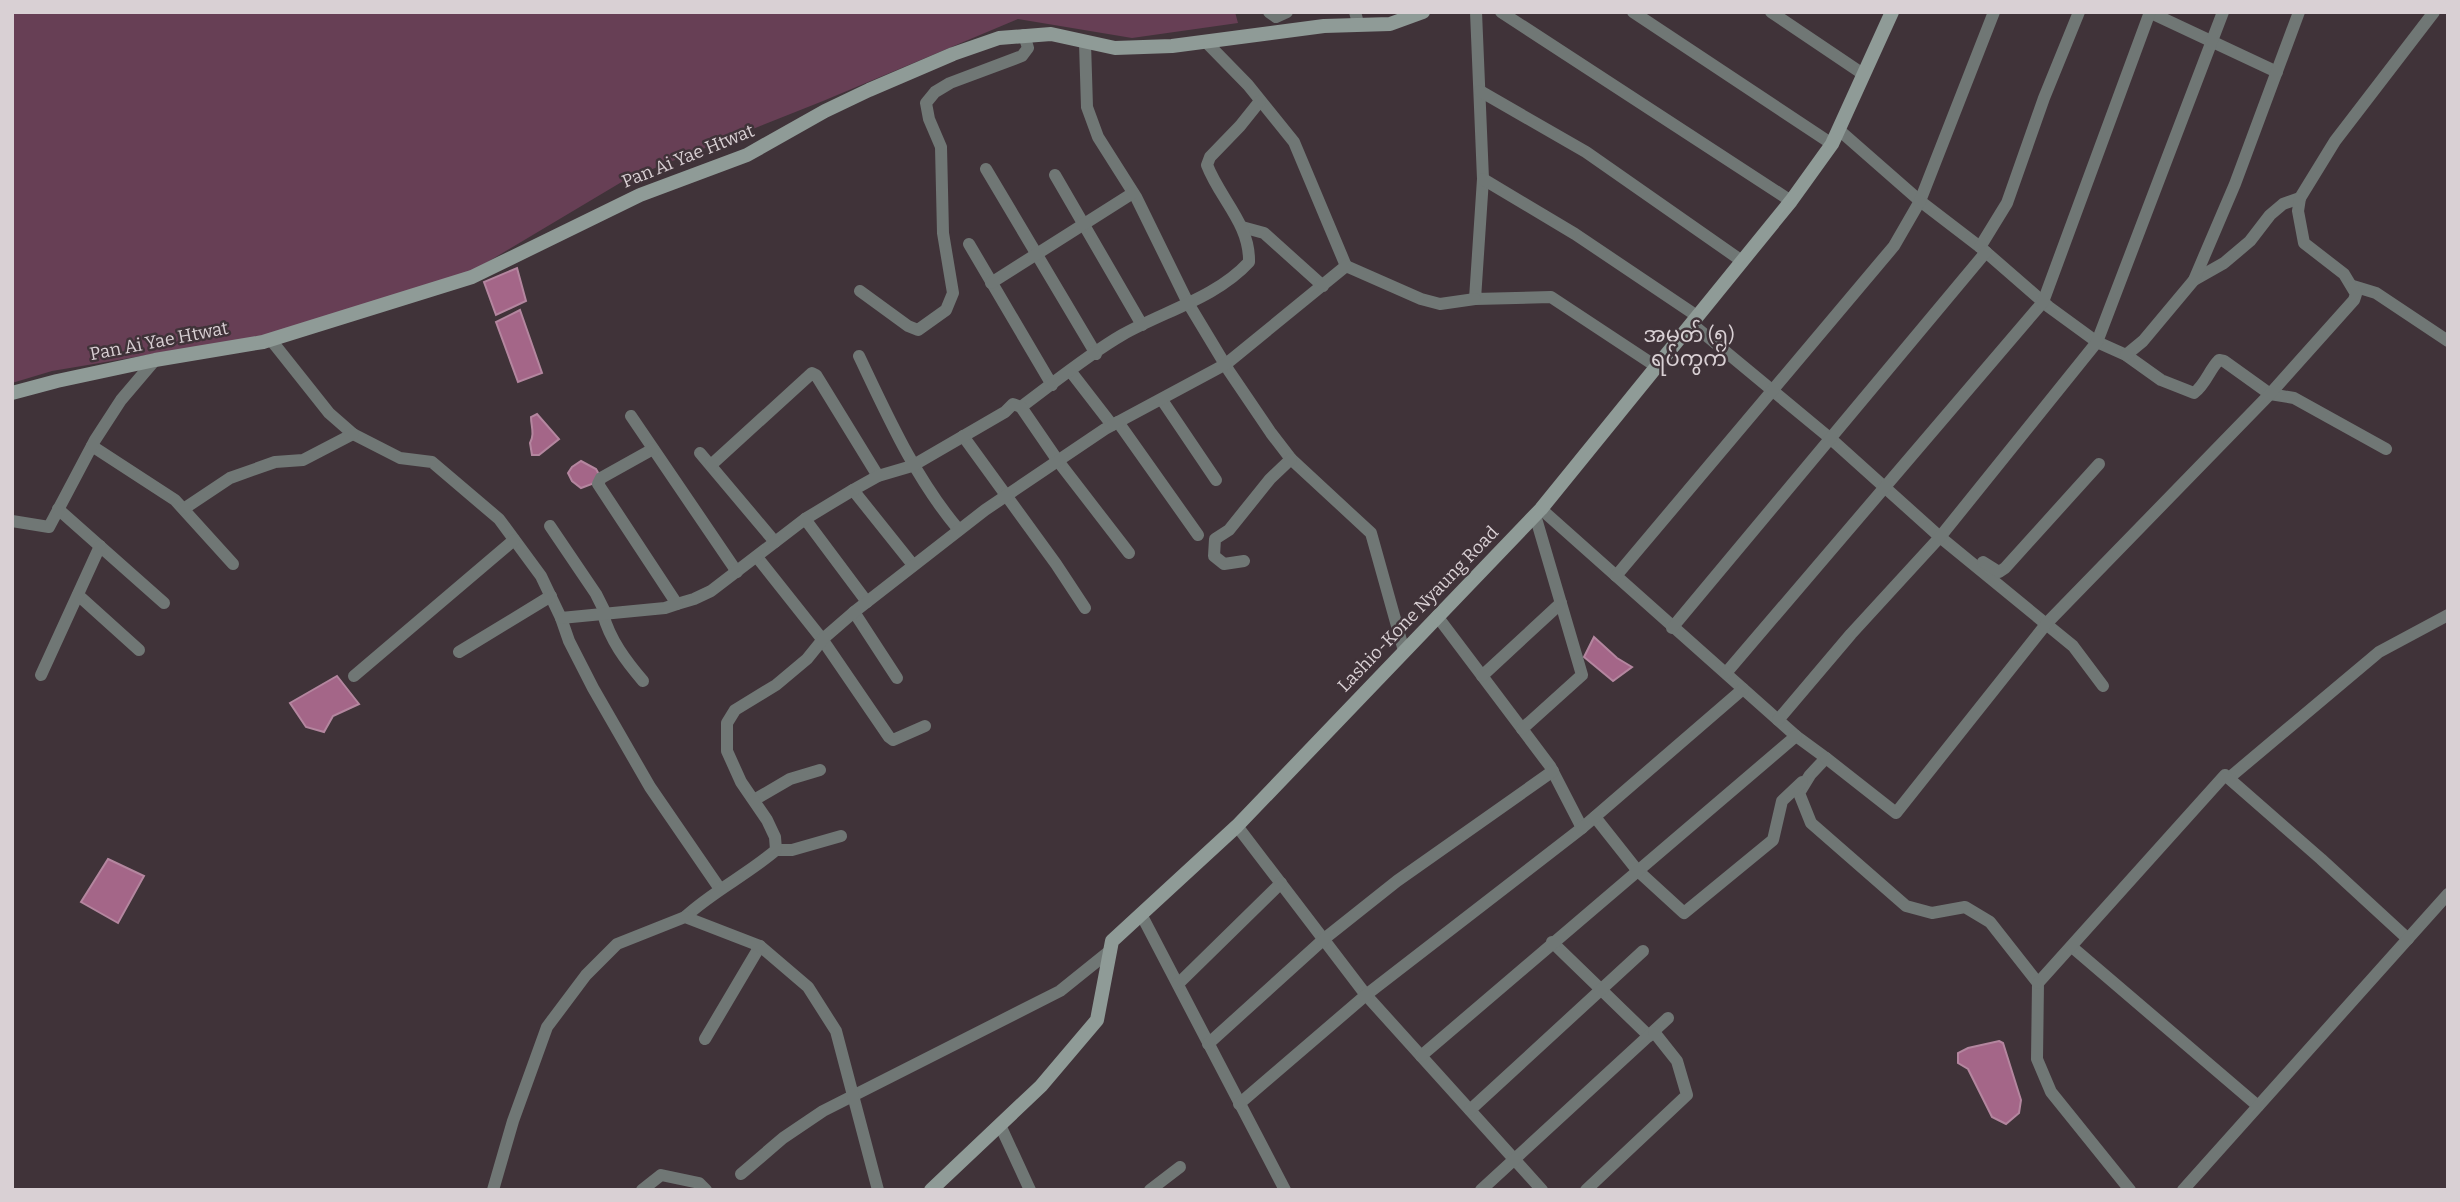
<svg xmlns="http://www.w3.org/2000/svg" width="2460" height="1202" font-family="Bitter,'Noto Sans Myanmar',serif">
<style>
.green{fill:#673f55}
.water{fill:#a46688;stroke:#b4869f;stroke-width:2}
.lines{fill:none;stroke-linecap:round;stroke-linejoin:round}
.street{stroke:#707775;stroke-width:12}
.secondary{stroke:#8f9b97;stroke-width:14}
.labels{text-anchor:middle;stroke-width:5;stroke-linejoin:round;paint-order:stroke}
.street-label{font-size:18px;fill:#d9d0d4;stroke:#403339}
.quarter-label{font-size:21px;fill:#d9d0d4;stroke:#403339}
</style>
<rect width="100%" height="100%" fill="#403339"/>
<polygon class="green" points="12,12 1235,12 1238,23 1132,38 1018,19 823,101 625,180 469,273 272,334 52,371 12,383"/>
<g class="water">
<polygon points="517,268 526,301 496,315 484,282"/>
<polygon points="520,310 542,373 518,382 496,322"/>
<path d="M537,414L559,439L539,455H532L530,443C535,434 531,426 531,417Z"/>
<polygon points="581,461 596,469 600,476 592,484 581,488 572,481 568,473 572,467"/>
<polygon points="1594,637 1617,658 1632,667 1613,681 1584,657"/>
<polygon points="337,676 359,704 333,716 324,732 306,727 290,703"/>
<polygon points="108,859 144,876 118,923 81,902"/>
<polygon points="1999,1041 2003,1043 2021,1100 2019,1113 2006,1124 1992,1117 1968,1069 1958,1063 1958,1053 1968,1048"/>
</g>
<g class="lines">
<g class="street">
<polyline points="1269,12 1276,17 1287,12"/>
<polyline points="1355,12 1358,23"/>
<polyline points="1476,12 1483,179 1475,299 1551,297 1657,367"/>
<polyline points="1501,12 1791,201"/>
<polyline points="1633,12 1832,144"/>
<polyline points="1771,12 1863,74"/>
<polyline points="2149,12 2277,72"/>
<polyline points="1206,42 1248,85 1294,142 1346,266"/>
<polyline points="1085,43 1087,107 1098,137 1136,197 1188,303 1229,371 1271,433 1291,459 1371,533 1404,651"/>
<polyline points="1480,91 1586,152 1742,261"/>
<path d="M1839,130L1920,201L1980,247L2049,307L2097,342L2126,355L2161,380L2194,393C2206,384 2209,370 2219,360L2224,361L2270,394L2294,398L2386,449"/>
<polyline points="986,169 1096,354"/>
<polyline points="1055,175 1142,325"/>
<polyline points="1483,179 1575,234 1697,316"/>
<polyline points="1242,227 1264,233 1323,286"/>
<polyline points="969,244 1052,385"/>
<polyline points="1980,247 2007,203 2044,98 2079,12"/>
<polyline points="2194,280 2224,263 2250,241 2270,215 2283,204 2300,198 2335,141 2434,12"/>
<polyline points="991,283 1133,193"/>
<polyline points="2353,286 2376,293 2448,341"/>
<polyline points="860,291 908,326 918,330 946,310 953,293 943,233 941,147 929,119 926,103 935,92 950,83 1022,56 1028,48 1024,35"/>
<polyline points="1691,323 1831,439 1940,537 2073,646 2103,686"/>
<polyline points="271,340 329,413 353,434 400,458 432,462 499,519 541,576 561,618 569,641 593,688 650,787 720,889"/>
<polyline points="2126,355 2143,341 2194,280 2235,184 2299,12"/>
<path d="M859,356C888,417 915,478 959,530"/>
<polyline points="1071,372 1112,425"/>
<polyline points="1162,400 1216,480"/>
<path d="M1021,407C1052,384 1089,354 1122,335C1164,311 1216,298 1249,262C1250,224 1220,199 1207,165L1210,157L1240,126L1260,101"/>
<polyline points="631,416 737,572"/>
<polyline points="1118,422 1198,535"/>
<polyline points="963,436 1056,564 1085,608"/>
<polyline points="92,446 175,500 233,564"/>
<polyline points="700,453 775,542"/>
<polyline points="711,465 812,373 816,375 878,476"/>
<polyline points="853,490 913,565"/>
<polyline points="185,508 230,478 275,462 303,460 353,434"/>
<polyline points="58,509 164,603"/>
<polyline points="1541,509 1796,736 1826,758 1810,775 1799,793 1811,823 1906,906 1932,913 1965,907 1990,922 2038,983 2037,1059 2051,1092 2130,1190"/>
<polyline points="805,519 867,602"/>
<polyline points="12,521 49,527 95,440 121,400 155,360"/>
<polyline points="550,526 596,594 606,614"/>
<polyline points="757,557 822,639 889,737 893,740 925,726"/>
<polyline points="1244,561 1224,564 1214,556 1215,539 1229,530 1270,479 1291,459"/>
<polyline points="1983,562 1999,572 2005,568 2099,464"/>
<polyline points="1616,576 1894,246 1920,201 1994,12"/>
<polyline points="78,595 139,650"/>
<polyline points="677,604 694,599 711,591 805,519 853,490 878,476 912,466 1005,412 1013,404 1021,407 1058,461 1129,553"/>
<polyline points="854,612 897,678"/>
<path d="M603,614C610,640 626,661 643,681"/>
<polyline points="1437,616 1550,766 1582,828"/>
<polyline points="561,618 665,608 677,604 598,484 601,478 653,449"/>
<polyline points="1672,628 1986,252"/>
<polyline points="459,652 551,596"/>
<polyline points="1726,673 2043,302 2150,12"/>
<polyline points="41,675 100,546"/>
<polyline points="354,676 514,540"/>
<polyline points="1482,676 1561,603"/>
<polyline points="1778,720 1851,634 1940,537 2097,342 2223,12"/>
<polyline points="1522,729 1582,675 1535,515"/>
<polyline points="1826,758 1896,813 2047,623 2270,394 2354,300 2356,294 2344,274 2304,243 2298,211 2300,198"/>
<polyline points="2229,778 2379,652 2448,615"/>
<polyline points="754,800 790,779 820,770"/>
<polyline points="1595,817 1637,870 1684,913 1773,840 1782,801 1802,782"/>
<polyline points="1237,826 1366,995 1542,1190"/>
<polyline points="776,850 792,850 841,836"/>
<polyline points="1142,916 1285,1190"/>
<path d="M685,917C713,891 747,875 776,850L775,837L767,820L741,782L727,751V723L735,710L776,685L807,659L824,638L854,612L985,510L1105,429L1226,364L1346,266L1421,299L1440,304L1475,299"/>
<polyline points="1552,942 1649,1036"/>
<polyline points="2072,947 2258,1106"/>
<polyline points="2038,983 2225,775 2321,859 2408,939"/>
<polyline points="1178,984 1281,883"/>
<polyline points="705,1039 760,946"/>
<polyline points="1208,1044 1324,939 1397,881 1553,771"/>
<polyline points="1421,1056 1796,736"/>
<polyline points="1239,1104 1366,995 1582,828 1743,689"/>
<polyline points="1470,1110 1643,951"/>
<polyline points="1000,1125 1030,1190"/>
<polyline points="741,1174 783,1138 823,1111 1060,991 1111,950"/>
<polyline points="493,1190 513,1121 547,1027 586,975 617,944 685,917 760,946 808,987 836,1031 878,1190"/>
<polyline points="642,1190 661,1175 699,1183 706,1190"/>
<polyline points="1150,1190 1180,1167"/>
<polyline points="1481,1190 1668,1018"/>
<polyline points="1586,1190 1687,1095 1677,1061 1654,1032"/>
<polyline points="2183,1190 2448,894"/>
</g>
<g class="secondary">
<polyline points="12,393 57,381 155,360 263,342 472,277 640,195 747,155 825,111 869,90 953,54 999,38 1051,34 1115,48 1172,46 1324,26 1390,24 1423,12"/>
<polyline points="931,1190 1041,1086 1097,1020 1112,941 1237,826 1541,509 1791,201 1832,144 1892,12"/>
</g>
</g>
<g class="labels">
<g class="street-label">
<text transform="translate(688 156) rotate(-22)" y="6">Pan Ai Yae Htwat</text>
<text transform="translate(159 341) rotate(-11)" y="6">Pan Ai Yae Htwat</text>
<text transform="translate(1418 609) rotate(-46)" y="6">Lashio-Kone Nyaung Road</text>
</g>
<g class="quarter-label">
<text x="1689" y="342">အမှတ် (၅)<tspan x="1689" dy="24">ရပ်ကွက်</tspan></text>
</g>
</g>
<rect width="2460" height="1202" fill="none" stroke="#d9d0d4" stroke-width="28"/>
</svg>
